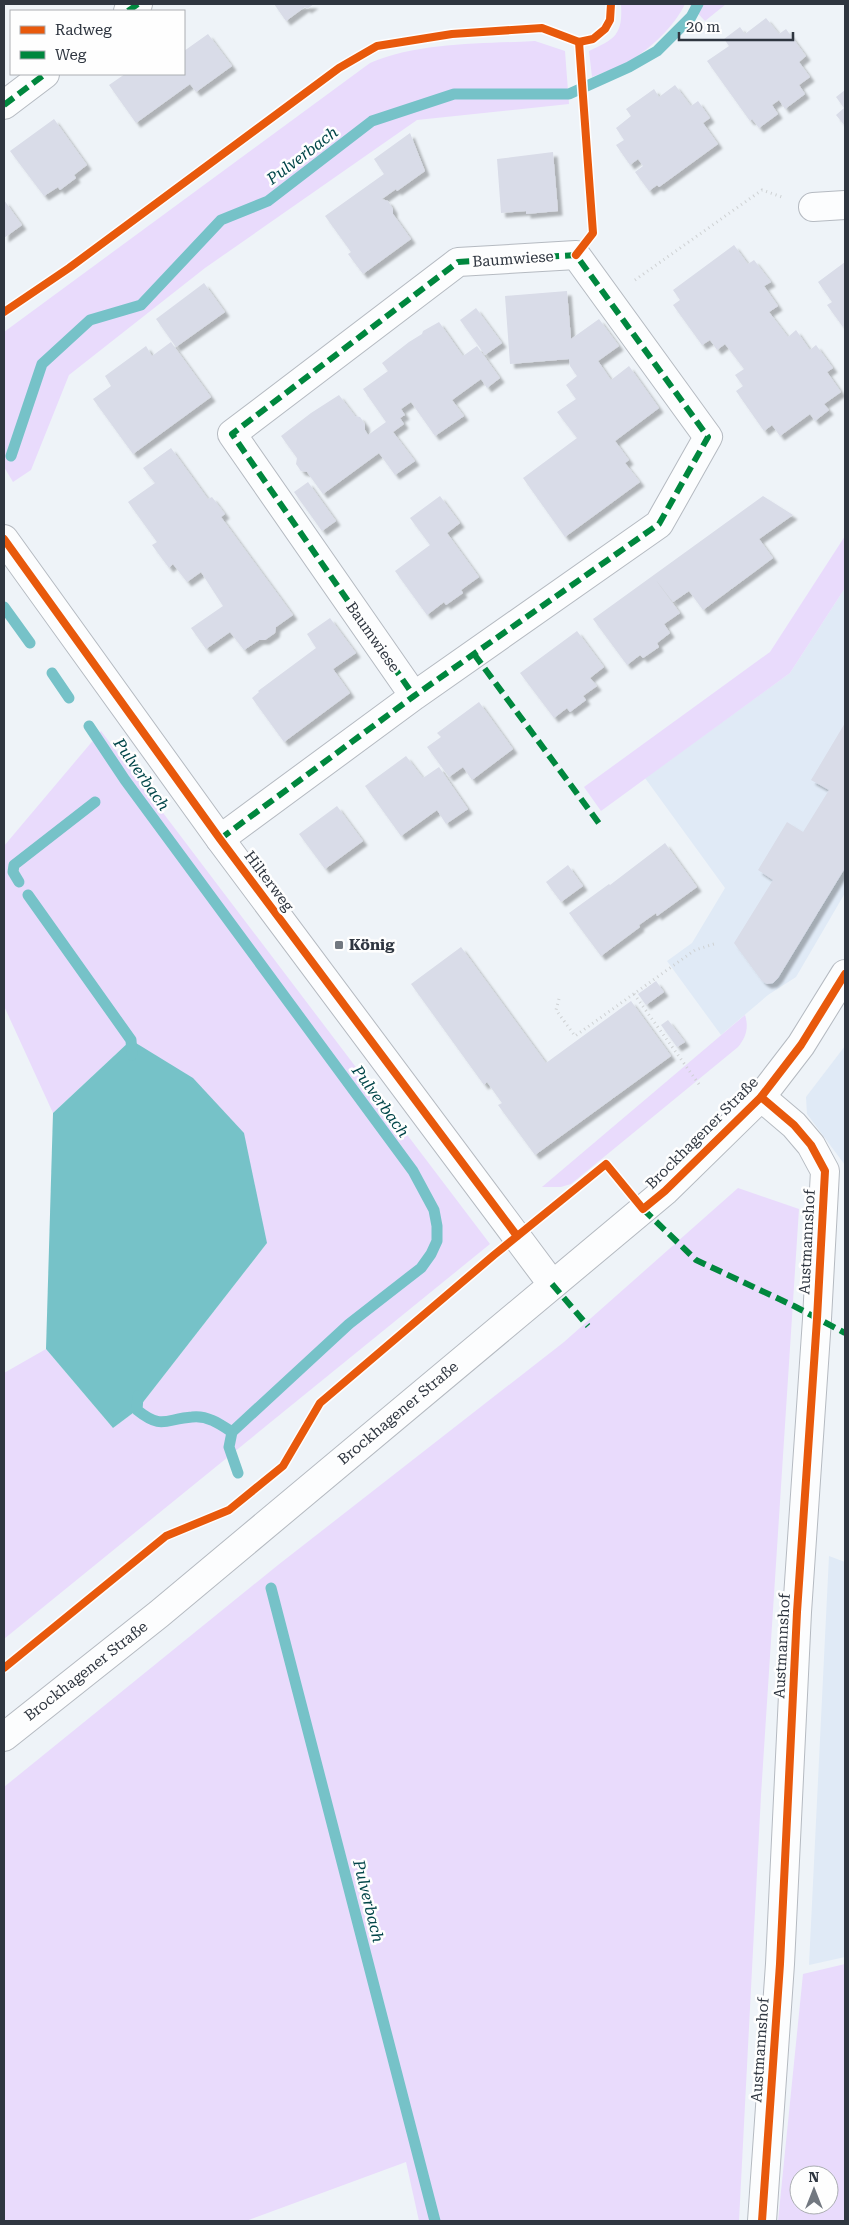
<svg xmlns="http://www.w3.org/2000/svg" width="849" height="2225" font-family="'Roboto Serif',serif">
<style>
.built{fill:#e0eaf6}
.green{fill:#e9dbfc;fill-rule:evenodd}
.water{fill:#76c2c8}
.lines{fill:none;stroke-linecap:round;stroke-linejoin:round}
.stream{stroke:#76c2c8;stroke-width:11}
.building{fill:#d9dce8;filter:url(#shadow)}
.minor-casing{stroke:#b5bac1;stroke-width:30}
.secondary-casing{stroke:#b5bac1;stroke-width:30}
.path{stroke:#ced1d3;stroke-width:3;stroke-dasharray:1 4;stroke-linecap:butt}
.minor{stroke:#fcfdfe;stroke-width:28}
.secondary{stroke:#fcfdfe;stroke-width:28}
.quiet{stroke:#00873e;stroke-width:6;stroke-dasharray:12 6;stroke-linecap:butt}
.cycleway-casing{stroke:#fefefe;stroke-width:11}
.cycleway{stroke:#e8590c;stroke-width:8}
.poi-dot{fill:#727880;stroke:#fefefe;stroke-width:2}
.labels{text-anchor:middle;stroke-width:5;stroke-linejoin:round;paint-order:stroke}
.street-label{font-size:15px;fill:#2f3640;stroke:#fefefe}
.poi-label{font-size:15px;font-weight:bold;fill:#2f3640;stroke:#fefefe;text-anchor:start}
.water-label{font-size:16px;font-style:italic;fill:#024649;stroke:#fefefe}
</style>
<defs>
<filter id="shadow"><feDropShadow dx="4.5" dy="4.5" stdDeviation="1" flood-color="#0004"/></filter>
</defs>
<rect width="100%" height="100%" fill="#eef3f8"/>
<g class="built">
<polygon points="845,588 845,893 796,977 768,995 721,1035 667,961 692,943 725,888 645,778 790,673"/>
<polygon points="845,1046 845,1165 807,1114 806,1097"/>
<polygon points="829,1556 845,1562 845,1957 809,1965"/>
</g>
<g class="green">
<path d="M621,4H685C674,27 650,49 628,62C617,68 604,72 592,77L589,51C615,39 623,35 621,4Z"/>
<polygon points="689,4 726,4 705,21"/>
<path d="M535,41L565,51L569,104L417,120L205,268L69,375L31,470L13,482L4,467V332L370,63C420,42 481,44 535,41Z"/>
<polygon points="845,536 845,588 790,673 601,811 584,787 770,652"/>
<polygon points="101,731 490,1244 4,1639 4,1373 46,1349 113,1428 137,1410 267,1243 131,1040 53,1113 4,1006 4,846"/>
<path d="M745,1015C749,1028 746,1037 738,1047L571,1184L561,1187H542Z"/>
<polygon points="738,1188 799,1209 761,1795 739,2221 419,2221 406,2162 246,2221 4,2221 4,1787 278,1565 564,1342"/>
<path d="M845,1964V2221H778L803,1974ZM799,2175H829V2205H799Z"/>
</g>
<polygon class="water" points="131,1040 193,1078 244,1133 267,1243 137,1410 113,1428 46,1349 53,1113"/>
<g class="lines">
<g class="stream">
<polyline points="11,456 42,364 90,320 141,305 221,220 268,201 372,121 454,94 569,94 629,67 657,51 691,17 698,4"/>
<polyline points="4,607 30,643"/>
<polyline points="52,673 69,698"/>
<polyline points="89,726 125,780 413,1171 434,1210 437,1226 437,1241 431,1254 421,1268 349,1324 232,1432 229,1447 238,1473"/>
<polyline points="19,882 13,872 14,865 95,802"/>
<polyline points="28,895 131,1040 132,1055"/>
<path d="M138,1396L137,1410C162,1430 165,1419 192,1417C207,1415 220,1424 232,1432"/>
<polyline points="271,1588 435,2221"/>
</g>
</g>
<g class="building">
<polygon points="274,4 314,4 307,9 305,7 286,21"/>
<polygon points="766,18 779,34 786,29 806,56 799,62 810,77 799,85 805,94 785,109 779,100 772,105 778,114 759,128 752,119 750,121 707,61 729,46 724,39 740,27 745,34"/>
<polygon points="208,34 232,66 196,92 190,84 136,123 109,85 125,74 184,74 184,51"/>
<polygon points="675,85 691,106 698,101 710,118 703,123 718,144 659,187 657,185 649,191 635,172 643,166 638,159 630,165 616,145 624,140 616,128 631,116 626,109 654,89 659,97"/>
<polygon points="845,90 845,126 836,115 844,108 836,97"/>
<polygon points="54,119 87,165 74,175 76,178 60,190 58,187 44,196 10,151"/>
<polygon points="410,133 425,171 397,191 396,189 382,199 388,201 393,209 393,214 411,239 363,274 348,254 351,252 325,216 384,174 374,159"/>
<polygon points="553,152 558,211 526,214 526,211 501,213 497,159"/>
<polygon points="4,200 22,225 4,238"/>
<polygon points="734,245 748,264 754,260 771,282 764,286 778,306 769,312 788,337 796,330 810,350 816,345 833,368 827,372 841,392 824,404 829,410 815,421 810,414 780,436 772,425 764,431 736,391 743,386 735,375 744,369 725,344 717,350 710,340 702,345 673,305 680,300 673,290"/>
<polygon points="845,262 845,324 843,327 827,305 832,302 818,282"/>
<polygon points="204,283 225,312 176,347 156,319"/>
<polygon points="567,291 571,339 599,319 619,346 598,361 611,380 629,366 659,408 615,441 629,460 625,463 640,482 565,537 523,478 577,438 557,412 576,399 566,385 577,376 570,366 569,359 510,364 505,296"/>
<polygon points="476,308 502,343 485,355 460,320"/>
<polygon points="439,322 463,356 477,346 500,378 487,388 481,379 452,400 464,416 435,436 411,402 401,409 405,415 400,418 404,424 393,432 415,461 395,475 379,453 323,494 307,472 301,471 296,464 297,458 281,436 311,413 339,395 355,416 360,417 365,424 365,430 368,435 386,422 363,389 388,371 382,363 409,342 422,334 423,331"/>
<polygon points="171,342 211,397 133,454 93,399 111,386 105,376 146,346 152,356"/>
<polygon points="171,448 208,499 212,497 225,514 221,517 293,615 276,627 275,633 265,640 259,640 244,650 230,632 206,649 191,628 223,606 201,572 187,582 173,564 169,568 152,545 157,542 128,502 155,483 143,468"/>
<polygon points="308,482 336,521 322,531 294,492"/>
<polygon points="440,496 460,523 447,533 479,577 461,590 463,593 446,605 444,602 427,615 395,571 430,545 410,518"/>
<polygon points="763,496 793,515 759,539 773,558 703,610 689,591 673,602 655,579 680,613 664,624 670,633 657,643 659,647 643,658 640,655 627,665 593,619"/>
<polygon points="330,618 356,653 333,669 350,693 284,742 252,698 259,692 258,691 316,648 307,634"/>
<polygon points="577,631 604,667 590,678 597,686 583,696 586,700 570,712 567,708 554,718 520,673"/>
<polygon points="479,702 513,749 472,780 463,767 449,777 427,747 441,737 437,733"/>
<polygon points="845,723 845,868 778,978 773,983 767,984 762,981 734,943 773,880 758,870 787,822 803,832 829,790 811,780"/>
<polygon points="406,756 423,778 439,767 468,809 446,824 437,810 401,836 365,786"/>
<polygon points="337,806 363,841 325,869 299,834"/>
<polygon points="665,843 697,887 657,916 656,913 639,925 640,927 601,956 569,913 609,884 610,885"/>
<polygon points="568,865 583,886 561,902 546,882"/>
<polygon points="461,947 546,1063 631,1001 671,1056 535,1155 498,1105 502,1103 487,1082 484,1085 411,984"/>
<polygon points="656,981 664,992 646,1005 638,994"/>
<polygon points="668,1020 685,1042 677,1047 661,1025"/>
</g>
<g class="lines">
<g class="minor-casing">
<g id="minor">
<polyline points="128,11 138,4"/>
<polyline points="4,105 45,74"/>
<polyline points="813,207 845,205"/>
<polyline points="4,539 220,839 552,1284"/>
<polyline points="220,839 414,696 659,524 708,437 576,255 458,262 232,434 414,696"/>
<polyline points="761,1097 794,1125 811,1145 825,1171 817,1319 797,1612 780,1964 762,2221"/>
</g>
</g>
<g class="secondary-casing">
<polyline id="secondary" points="4,1737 159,1614 665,1191 761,1097 801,1045 845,974"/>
</g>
<g class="path">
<polyline points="579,42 593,226"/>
<polyline points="635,280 762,190 782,197"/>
<polyline points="634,994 701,1087"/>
<polyline points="559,999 556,1010 575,1036 695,950 714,944"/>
<polyline points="285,1462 320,1403 492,1257"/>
<polyline points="4,1668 166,1536 227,1511"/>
</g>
<use href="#minor" class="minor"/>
<use href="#secondary" class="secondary"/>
<g class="quiet">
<polyline points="128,11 138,4"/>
<polyline points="4,105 45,74"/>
<polyline points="474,654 601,826"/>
<polyline points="220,839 414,696 659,524 708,437 576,255 458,262 232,434 414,696"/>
<polyline points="643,1209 696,1260 794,1306 845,1333"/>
<polyline points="552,1284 588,1326"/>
</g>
<g class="cycleway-casing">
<g id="cycleway">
<polyline points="576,255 593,233 579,42"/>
<polyline points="4,312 69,268 339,68 377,46 452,34 542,28 579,42 593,39 605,29 610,20 611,4"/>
<polyline points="4,539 220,839 517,1236"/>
<polyline points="761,1097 794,1125 811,1145 825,1171 817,1319 797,1612 780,1964 762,2221"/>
<polyline points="4,1668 166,1536 229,1510 283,1466 320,1403 494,1255 606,1164 643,1209 665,1191 761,1097 801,1045 845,974"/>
</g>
</g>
<use href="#cycleway" class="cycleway"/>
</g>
<rect class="poi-dot" x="334" y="940" width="10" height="10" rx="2.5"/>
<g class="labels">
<g class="street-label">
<text transform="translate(513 259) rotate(-4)" y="5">Baumwiese</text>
<text transform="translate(373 637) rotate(55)" y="5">Baumwiese</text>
<text transform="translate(269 881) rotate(53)" y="5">Hilterweg</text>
<text transform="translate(702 1133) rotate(-45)" y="5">Brockhagener Straße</text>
<text transform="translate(807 1242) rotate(-87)" y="5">Austmannshof</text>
<text transform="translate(398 1413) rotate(-40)" y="5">Brockhagener Straße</text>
<text transform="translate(782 1646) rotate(-87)" y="5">Austmannshof</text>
<text transform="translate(86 1671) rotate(-38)" y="5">Brockhagener Straße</text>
<text transform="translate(760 2050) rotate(-86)" y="5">Austmannshof</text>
</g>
<g class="poi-label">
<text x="349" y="950">König</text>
</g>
<g class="water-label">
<text transform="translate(302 155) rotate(-37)" y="6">Pulverbach</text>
<text transform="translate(142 774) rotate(55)" y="6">Pulverbach</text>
<text transform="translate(381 1101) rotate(54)" y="6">Pulverbach</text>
<text transform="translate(369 1901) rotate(76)" y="6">Pulverbach</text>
</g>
</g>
<rect width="849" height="2225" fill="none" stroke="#2f3640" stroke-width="10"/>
<rect x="10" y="10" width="175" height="65" fill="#fefefe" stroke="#abaeb2"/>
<rect x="20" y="26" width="25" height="8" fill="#e8590c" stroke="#abaeb2"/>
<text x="55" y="35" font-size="15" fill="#2f3640">Radweg</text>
<rect x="20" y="51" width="25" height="8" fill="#00873e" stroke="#abaeb2"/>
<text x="55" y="60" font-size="15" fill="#2f3640">Weg</text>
<g transform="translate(814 2190)"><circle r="24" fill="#fefefe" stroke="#abaeb2"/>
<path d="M0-4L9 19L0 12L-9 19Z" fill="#727880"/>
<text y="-8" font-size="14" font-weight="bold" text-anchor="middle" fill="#2f3640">N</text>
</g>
<path d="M679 32v8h114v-8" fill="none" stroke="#2f3640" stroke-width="2.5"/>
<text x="686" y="32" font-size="15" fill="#2f3640" stroke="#fefefe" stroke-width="4" paint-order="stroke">20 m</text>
</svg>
